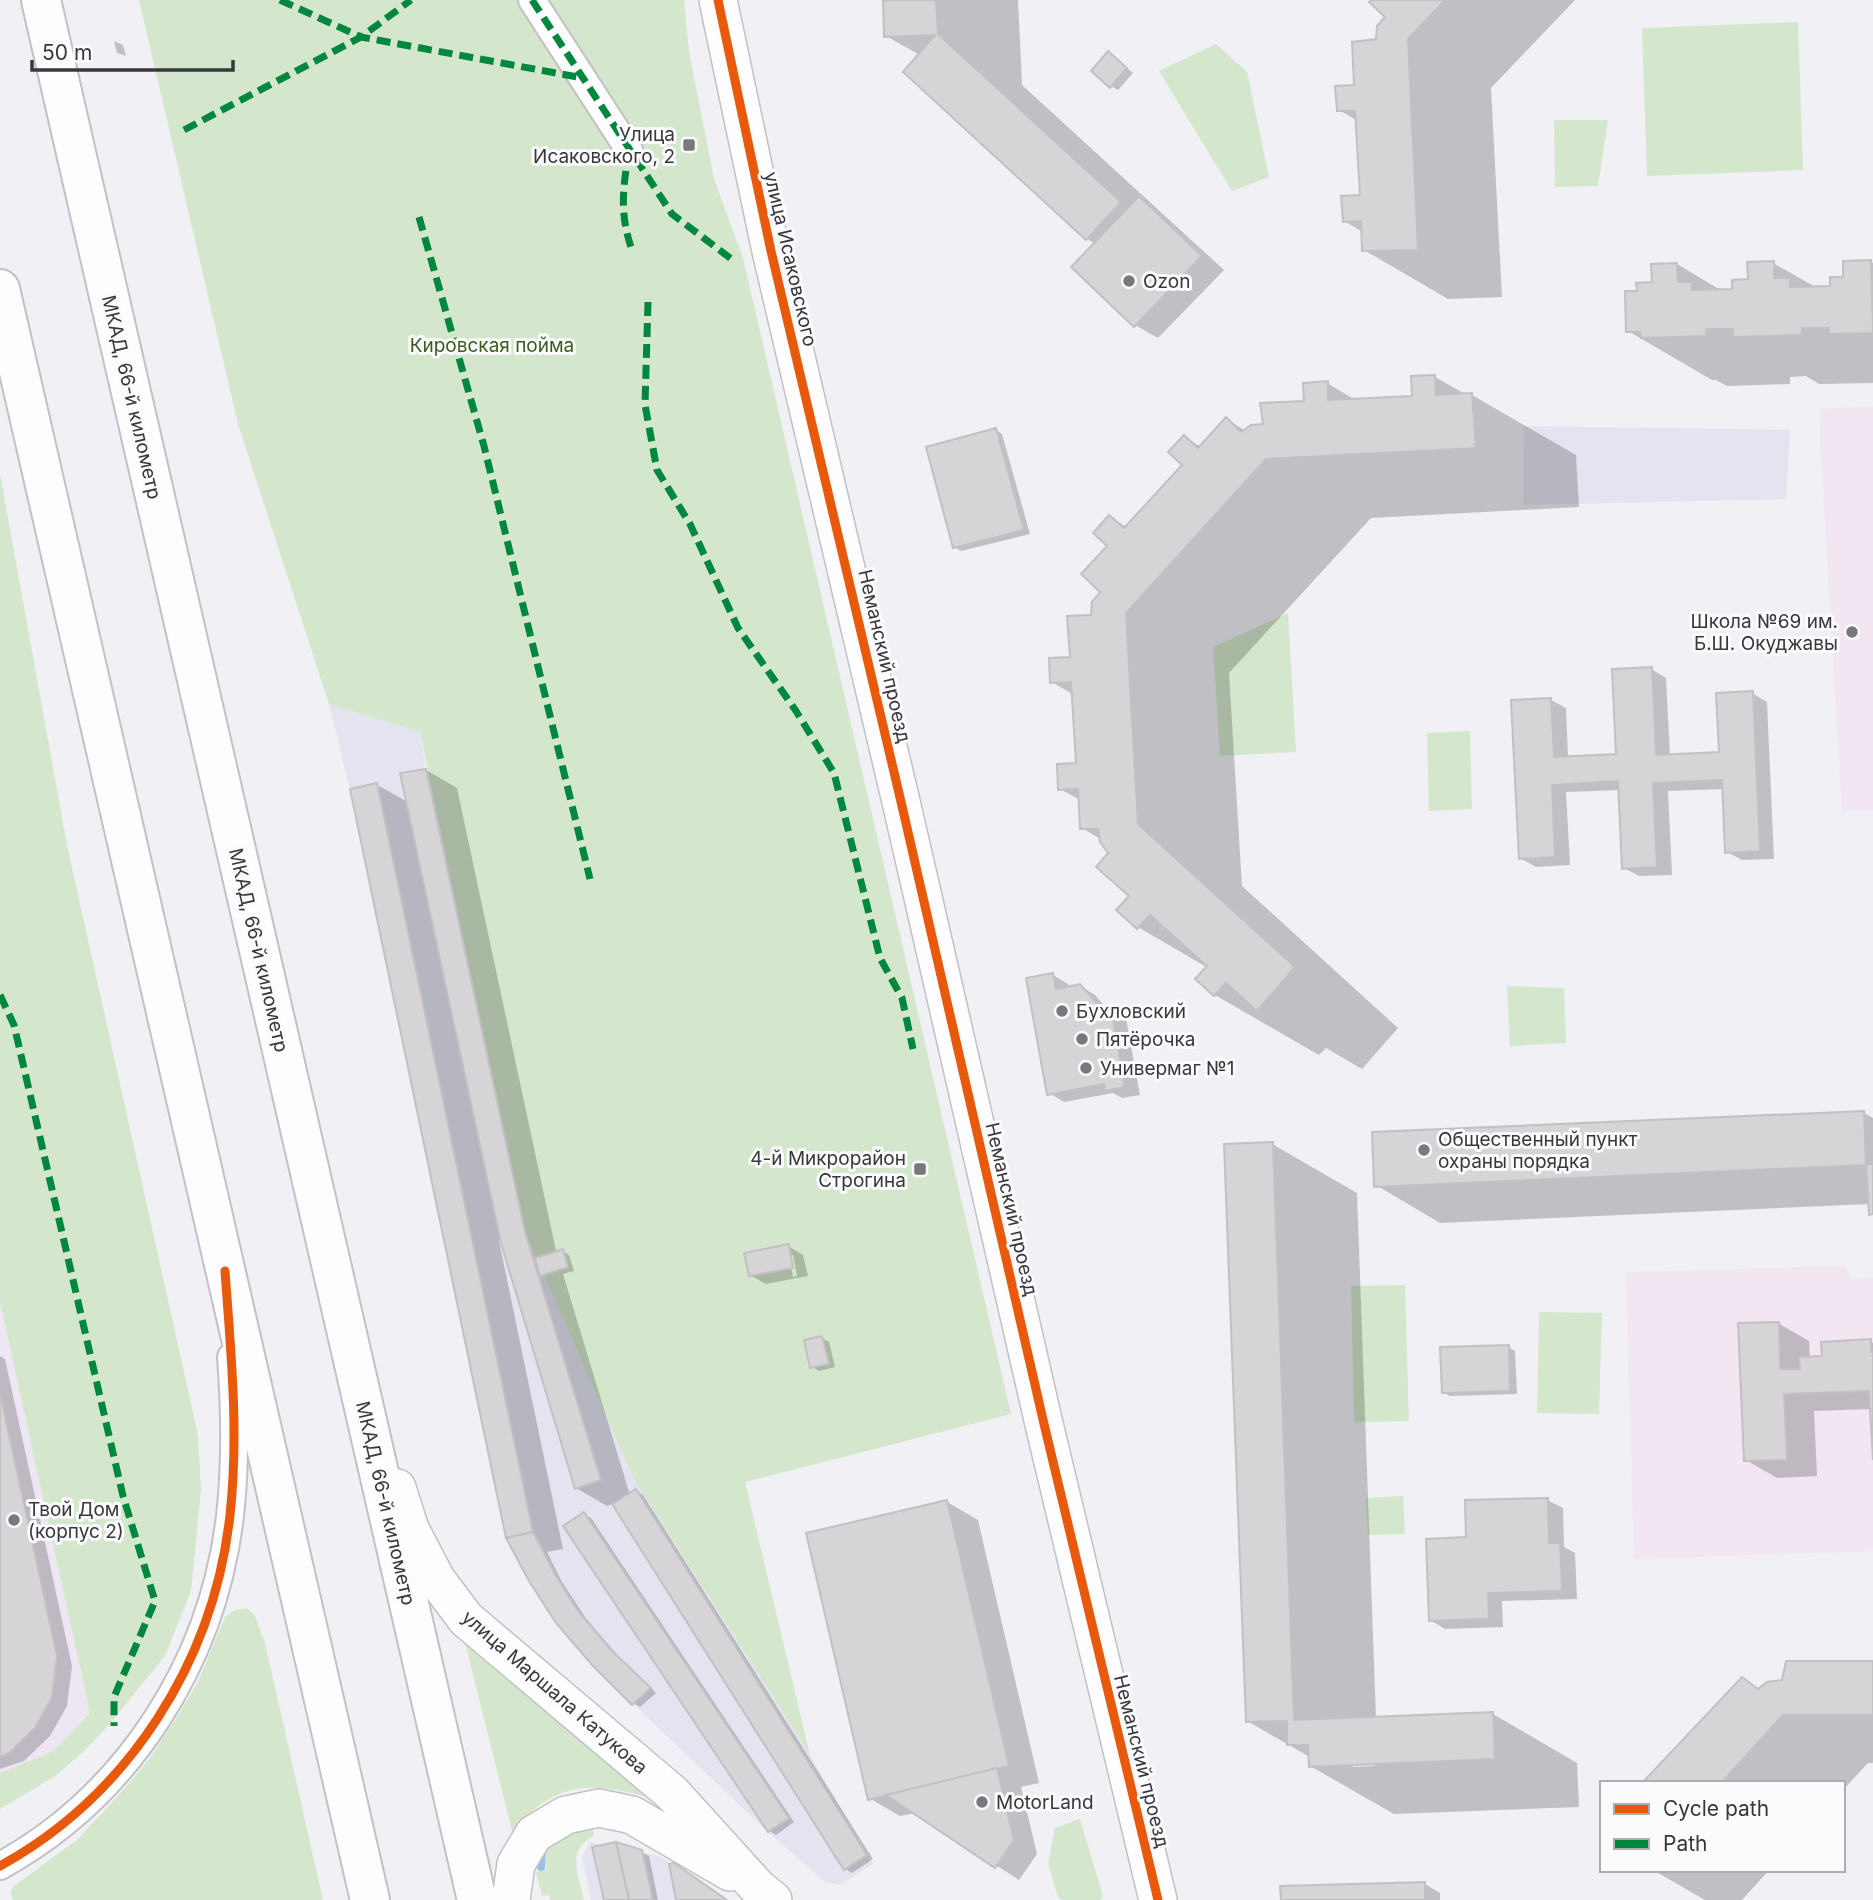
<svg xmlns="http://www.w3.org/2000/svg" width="1873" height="1900" font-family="Inter,sans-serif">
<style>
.commercial{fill:#eee6f3}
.built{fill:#e4e4f0}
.education{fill:#f1e6f1}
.green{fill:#d4e7cc}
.shadow{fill:#0003;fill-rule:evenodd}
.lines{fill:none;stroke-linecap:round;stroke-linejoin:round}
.stream{stroke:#97c1e6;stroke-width:8}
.building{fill:#d7d4d7;stroke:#c2c0c2;stroke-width:2}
.street-casing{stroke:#c1c1c6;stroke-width:30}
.secondary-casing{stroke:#c1c1c6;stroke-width:40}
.highway-casing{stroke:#c1c1c6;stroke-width:42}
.street{stroke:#fdfdfe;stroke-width:26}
.secondary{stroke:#fdfdfe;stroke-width:37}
.highway{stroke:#fdfdfe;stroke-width:38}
.quiet{stroke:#00873e;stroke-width:7;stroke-dasharray:14 7;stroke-linecap:butt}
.cycleway-casing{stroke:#fbfbfd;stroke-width:13}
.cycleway{stroke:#e8590c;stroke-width:9}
.poi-dot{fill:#78787d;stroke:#fbfbfd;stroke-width:2.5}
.labels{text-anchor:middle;stroke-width:6;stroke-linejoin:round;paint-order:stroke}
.poi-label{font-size:19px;fill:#38383c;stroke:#fbfbfd;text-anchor:start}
.street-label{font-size:19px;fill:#38383c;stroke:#fbfbfd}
.park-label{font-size:19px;fill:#3a5e1d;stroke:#fbfbfd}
</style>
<rect width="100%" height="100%" fill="#f0f0f5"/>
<polygon class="commercial" points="0,1302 90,1713 107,1727 83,1752 55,1776 0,1809"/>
<g class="built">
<polygon points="1524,426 1790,430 1786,499 1523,505"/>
<polygon points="329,704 420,732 426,769 635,1481 810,1755 873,1864 840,1885 825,1882 768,1832 593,1666 556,1623 529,1581 506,1538 350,789"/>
<polygon points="590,1842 662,1857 721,1900 591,1900 582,1856"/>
</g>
<g class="education">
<polygon points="1873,406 1873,811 1842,811 1821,454 1820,409"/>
<polygon points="1845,1266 1851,1279 1873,1277 1873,1551 1634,1559 1626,1272"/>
</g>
<g class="green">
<polygon points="139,0 684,0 689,52 714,179 743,258 1011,1414 745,1482 810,1755 635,1481 525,1232 420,732 329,704 238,424"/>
<polygon points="1798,22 1803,170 1647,176 1642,28"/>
<polygon points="1216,44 1247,72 1269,177 1232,191 1159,71"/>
<polygon points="1554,120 1608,120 1598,186 1555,187"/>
<polygon points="0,474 67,845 198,1435 201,1490 191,1591 165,1656 107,1727 83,1752 55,1776 0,1809 0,1773 54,1751 90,1713 0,1302"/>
<polygon points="1288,613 1296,752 1220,756 1213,647"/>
<polygon points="1470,731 1472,809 1429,811 1427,733"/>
<polygon points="1507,986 1564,988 1566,1043 1510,1046"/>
<polygon points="1405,1285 1409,1421 1354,1422 1351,1286"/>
<polygon points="1539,1312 1602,1313 1599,1414 1537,1413"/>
<polygon points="1403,1496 1405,1534 1368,1535 1366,1498"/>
<polygon points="247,1608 255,1616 265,1643 323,1900 13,1900 10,1892 14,1886 77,1840 126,1787 150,1758 177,1717 198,1682 225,1617 235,1610"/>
<path d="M464,1639L658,1800C594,1782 559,1778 512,1831Z"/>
<polygon points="1080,1819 1103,1896 1100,1900 1062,1900 1058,1897 1048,1864 1055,1828"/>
<path d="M591,1823L594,1836C565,1850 579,1875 584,1900H550L549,1895L542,1896L536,1872L546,1869V1854L550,1842Z"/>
</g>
<g class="shadow">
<polygon points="884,0 1018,0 1022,85 1224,270 1158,338 1135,325 1096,244 1087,239 905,72 920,55 886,36"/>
<polygon points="1373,0 1575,0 1491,88 1502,297 1448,299 1364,250 1363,232 1344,221 1361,197 1358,121 1339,110 1356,87 1388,17"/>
<polygon points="114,41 123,45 126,56 117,53"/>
<polygon points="1108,53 1133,73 1118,90 1111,86"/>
<polygon points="1871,262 1873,263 1873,383 1819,384 1806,376 1790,377 1790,384 1727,386 1716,380 1712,380 1628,331 1638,293 1653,284 1677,264 1722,291 1734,291 1773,263 1817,288 1832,288"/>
<polygon points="1435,377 1467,395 1472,395 1576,455 1579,507 1371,518 1229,673 1242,886 1398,1028 1362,1069 1326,1048 1319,1055 1215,995 1198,979 1208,968 1138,927 1132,896 1111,853 1102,840 1082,828 1080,800 1060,789 1078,764 1074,695 1052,682 1071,658 1102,592 1110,546 1110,517 1127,527 1185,464 1184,437 1201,447 1226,419 1246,431 1265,425 1306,403 1327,383 1357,401 1413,398"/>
<polygon points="996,430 1002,434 1030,534 961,551 954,547"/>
<polygon points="1651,669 1666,678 1670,756 1720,753 1752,693 1767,702 1774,859 1742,860 1727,852 1724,789 1668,791 1672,875 1639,876 1624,868 1620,790 1566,792 1570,865 1536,867 1520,858 1551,700 1566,708 1568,758 1618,756"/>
<polygon points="426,770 457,788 556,1251 557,1253 563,1251 569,1255 574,1271 563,1274 630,1495 636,1491 643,1495 873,1859 852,1873 845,1869 614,1503 607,1506 576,1488 502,1240 499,1241 563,1549 547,1552 562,1582 585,1617 619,1657 656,1693 640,1707 633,1703 530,1580 377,785 408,802"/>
<polygon points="1053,975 1068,984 1069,988 1080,986 1095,995 1108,1010 1126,1018 1140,1095 1122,1098 1113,1093 1064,1102 1049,1093"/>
<polygon points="1864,1113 1873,1118 1873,1215 1870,1214 1870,1204 1440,1223 1376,1185"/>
<path d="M1272,1144L1357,1193L1376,1719L1493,1714L1577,1763L1579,1807L1394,1814L1310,1766V1757L1247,1721ZM1371,1762L1375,1766L1353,1767V1763Z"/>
<path d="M788,1246L803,1255L808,1276L766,1284L750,1275ZM789,1255H793L797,1276L793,1277Z"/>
<polygon points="1778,1323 1809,1341 1810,1358 1824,1358 1870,1341 1873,1343 1873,1440 1872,1409 1814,1411 1817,1476 1777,1478 1746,1460"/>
<polygon points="822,1338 829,1342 835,1367 819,1371 812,1367"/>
<polygon points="1508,1347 1515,1351 1517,1394 1450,1396 1443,1392"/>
<polygon points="0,1356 5,1359 72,1666 67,1706 50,1736 24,1761 0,1769"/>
<polygon points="1547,1500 1563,1508 1564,1547 1575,1553 1577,1599 1502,1601 1503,1627 1445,1629 1430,1620 1468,1539"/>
<polygon points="947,1502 978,1520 1039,1783 1021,1787 1037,1854 1019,1880 915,1813 900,1816 869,1798"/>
<polygon points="584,1514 591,1518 794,1822 776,1835 769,1831"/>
<polygon points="1873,1662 1873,1763 1868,1763 1843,1790 1843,1783 1645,1783 1742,1680 1760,1690"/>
<polygon points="641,1852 649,1856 658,1900 606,1900"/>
<polygon points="1653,1870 1769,1870 1742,1900 1705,1900"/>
<polygon points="1425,1884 1440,1893 1440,1900 1282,1900"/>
</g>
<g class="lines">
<polyline class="stream" points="541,1867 542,1849"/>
</g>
<g class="building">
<polygon points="883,0 936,0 938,34 1121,202 1086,240 903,72 935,35 884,37"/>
<polygon points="1371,0 1445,0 1408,39 1418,250 1362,251 1361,221 1343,222 1341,196 1360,195 1355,111 1337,111 1335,86 1354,85 1352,42 1376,39 1377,26 1385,17 1369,2"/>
<polygon points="1108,51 1127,68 1110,88 1091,71"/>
<polygon points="1139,196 1202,256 1134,327 1071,267"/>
<polygon points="1871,260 1873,333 1829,334 1829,328 1802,328 1802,335 1733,337 1733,329 1706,329 1706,336 1641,338 1640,332 1626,332 1625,291 1637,291 1636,283 1652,282 1651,264 1677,263 1678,282 1692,282 1692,290 1732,289 1732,280 1748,279 1747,262 1774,261 1774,278 1790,278 1790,287 1830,286 1830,277 1843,277 1843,261"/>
<polygon points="1435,375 1436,395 1472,393 1476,448 1266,459 1126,613 1138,824 1295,967 1257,1011 1226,983 1214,996 1195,979 1207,966 1150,915 1137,929 1116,910 1129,896 1096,867 1108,853 1100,842 1098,829 1080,829 1078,789 1058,790 1057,764 1076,763 1071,682 1050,683 1049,658 1070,657 1067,616 1091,615 1092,602 1100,592 1081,574 1107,546 1093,533 1109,515 1124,528 1182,465 1168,452 1184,435 1198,448 1226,417 1241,432 1251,425 1263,424 1260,403 1304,401 1303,383 1328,381 1328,400 1412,396 1411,376"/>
<polygon points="996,428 1024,530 953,548 926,447"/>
<polygon points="1652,667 1656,755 1719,752 1716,693 1753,691 1760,851 1725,853 1722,780 1653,783 1657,867 1622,869 1618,781 1552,785 1555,857 1519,859 1511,700 1551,698 1554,757 1616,754 1612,669"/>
<polygon points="426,769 525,1232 601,1480 575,1489 501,1243 400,773"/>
<polygon points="377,783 533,1532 506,1538 350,789"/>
<polygon points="1053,973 1056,989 1080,984 1102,1009 1111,1007 1125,1087 1105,1091 1104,1084 1047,1095 1026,978"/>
<polygon points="1864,1111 1866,1165 1374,1187 1372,1132"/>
<polygon points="1273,1142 1294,1720 1493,1712 1495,1759 1309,1767 1308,1745 1287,1745 1287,1721 1246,1722 1224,1144"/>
<polygon points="1873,1164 1873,1214 1869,1215 1866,1165"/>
<polygon points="789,1244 793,1268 749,1276 744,1253"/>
<polygon points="563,1249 568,1267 540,1276 535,1258"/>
<polygon points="1779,1322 1780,1369 1800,1369 1799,1357 1822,1356 1821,1342 1871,1339 1871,1352 1873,1352 1873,1460 1869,1391 1784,1394 1787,1460 1744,1461 1738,1323"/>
<polygon points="822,1336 829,1364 810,1368 804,1340"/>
<polygon points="1509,1345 1510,1391 1442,1393 1440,1347"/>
<polygon points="0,1393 57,1656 52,1697 35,1728 9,1753 0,1757"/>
<polygon points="636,1489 867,1855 844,1870 612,1504"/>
<polygon points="1548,1498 1549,1543 1560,1543 1562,1591 1488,1593 1489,1619 1429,1621 1426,1539 1466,1537 1465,1500"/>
<polygon points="947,1500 1009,1766 868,1800 806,1533"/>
<polygon points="584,1512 789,1818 768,1832 563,1526"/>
<polygon points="533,1532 556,1576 578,1611 612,1651 651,1688 632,1705 593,1666 556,1623 529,1581 506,1538"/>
<polygon points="1786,1661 1873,1661 1873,1715 1783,1715 1721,1783 1642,1783 1742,1677 1758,1689 1767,1682 1782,1680"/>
<polygon points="997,1768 1014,1840 995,1868 886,1795"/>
<polygon points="616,1842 642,1850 653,1900 629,1900"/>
<polygon points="616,1842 629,1900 604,1900 592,1847"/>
<polygon points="674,1863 727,1900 676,1900 669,1864"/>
<polygon points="1425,1882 1425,1900 1281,1900 1280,1886"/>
</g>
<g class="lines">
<g class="street-casing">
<g id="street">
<polyline points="532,0 629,150"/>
<path d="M0,1866C129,1795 213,1661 230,1516C236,1463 235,1410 231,1357"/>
</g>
</g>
<g class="secondary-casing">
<g id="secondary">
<polyline points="718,0 771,251 902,806 1044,1424 1158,1900"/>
<polyline points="397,1488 410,1529 436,1579 466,1619 672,1793 758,1888 773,1900"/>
<polyline points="511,1900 516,1864 534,1834 566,1815 599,1808 632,1815 730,1872"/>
</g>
</g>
<g class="highway-casing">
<g id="highway">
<polyline points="41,0 477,1900"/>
<polyline points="0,289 370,1900"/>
</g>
</g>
<use href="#street" class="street"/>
<use href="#secondary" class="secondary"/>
<use href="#highway" class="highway"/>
<g class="quiet">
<polyline points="280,0 361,37 583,78"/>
<polyline points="532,0 672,214 734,261"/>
<polyline points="184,130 361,37 411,0"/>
<path d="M629,150C623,188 619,213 632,250"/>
<polyline points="419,217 484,446 590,879"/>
<polyline points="648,302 645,405 657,470 690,524 738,628 796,711 834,773 880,958 902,998 913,1049"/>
<polyline points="0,995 14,1025 123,1496 155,1601 114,1697 114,1726"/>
</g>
<g class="cycleway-casing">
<g id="cycleway">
<polyline points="718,0 771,251 902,806 1044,1424 1158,1900"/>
<path d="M0,1866C129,1795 214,1661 230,1515C239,1434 231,1353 225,1271"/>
</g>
</g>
<use href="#cycleway" class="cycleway"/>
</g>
<g class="poi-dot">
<rect x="682" y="138" width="14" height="14" rx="3.5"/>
<circle cx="1129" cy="281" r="7"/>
<circle cx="1852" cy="632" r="7"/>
<circle cx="1062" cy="1011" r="7"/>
<circle cx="1082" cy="1039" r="7"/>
<circle cx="1086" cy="1068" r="7"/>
<circle cx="1424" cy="1150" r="7"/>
<rect x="913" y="1162" width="14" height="14" rx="3.5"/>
<circle cx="14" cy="1520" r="7"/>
<circle cx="982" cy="1802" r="7"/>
</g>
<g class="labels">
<g class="poi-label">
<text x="675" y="141" text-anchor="end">Улица<tspan x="675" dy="22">Исаковского, 2</tspan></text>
<text x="1143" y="288">Ozon</text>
<text x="1838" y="628" text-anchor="end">Школа №69 им.<tspan x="1838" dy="22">Б.Ш. Окуджавы</tspan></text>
<text x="1076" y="1018">Бухловский</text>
<text x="1096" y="1046">Пятёрочка</text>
<text x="1100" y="1075">Универмаг №1</text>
<text x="1438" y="1146">Общественный пункт<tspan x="1438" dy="22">охраны порядка</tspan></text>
<text x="906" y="1165" text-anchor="end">4-й Микрорайон<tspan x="906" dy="22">Строгина</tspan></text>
<text x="28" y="1516">Твой Дом<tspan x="28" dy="22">(корпус 2)</tspan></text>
<text x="996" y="1809">MotorLand</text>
</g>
<g class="street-label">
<text transform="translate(791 259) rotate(77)" y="7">улица Исаковского</text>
<text transform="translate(132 397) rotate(77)" y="7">МКАД, 66-й километр</text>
<text transform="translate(885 656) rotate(77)" y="7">Неманский проезд</text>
<text transform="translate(259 950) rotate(77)" y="7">МКАД, 66-й километр</text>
<text transform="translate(1012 1209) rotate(77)" y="7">Неманский проезд</text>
<text transform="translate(386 1503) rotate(77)" y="7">МКАД, 66-й километр</text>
<text transform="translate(555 1692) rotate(41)" y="7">улица Маршала Катукова</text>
<text transform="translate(1142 1761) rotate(76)" y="7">Неманский проезд</text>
</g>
<g class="park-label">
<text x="492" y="352">Кировская пойма</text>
</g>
</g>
<rect x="1600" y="1781" width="245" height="91" fill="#fbfbfd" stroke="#adadb0" stroke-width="2"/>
<rect x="1614" y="1804" width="35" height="10" fill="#e8590c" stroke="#adadb0" stroke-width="2"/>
<text x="1663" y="1816" font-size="21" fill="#38383c">Cycle path</text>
<rect x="1614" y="1839" width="35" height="10" fill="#00873e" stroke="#adadb0" stroke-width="2"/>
<text x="1663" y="1851" font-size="21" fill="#38383c">Path</text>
<path d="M32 60v10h201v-10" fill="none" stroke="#38383c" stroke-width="3.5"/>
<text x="42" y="60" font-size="21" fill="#38383c" stroke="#fbfbfd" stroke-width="5" paint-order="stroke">50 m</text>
</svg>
